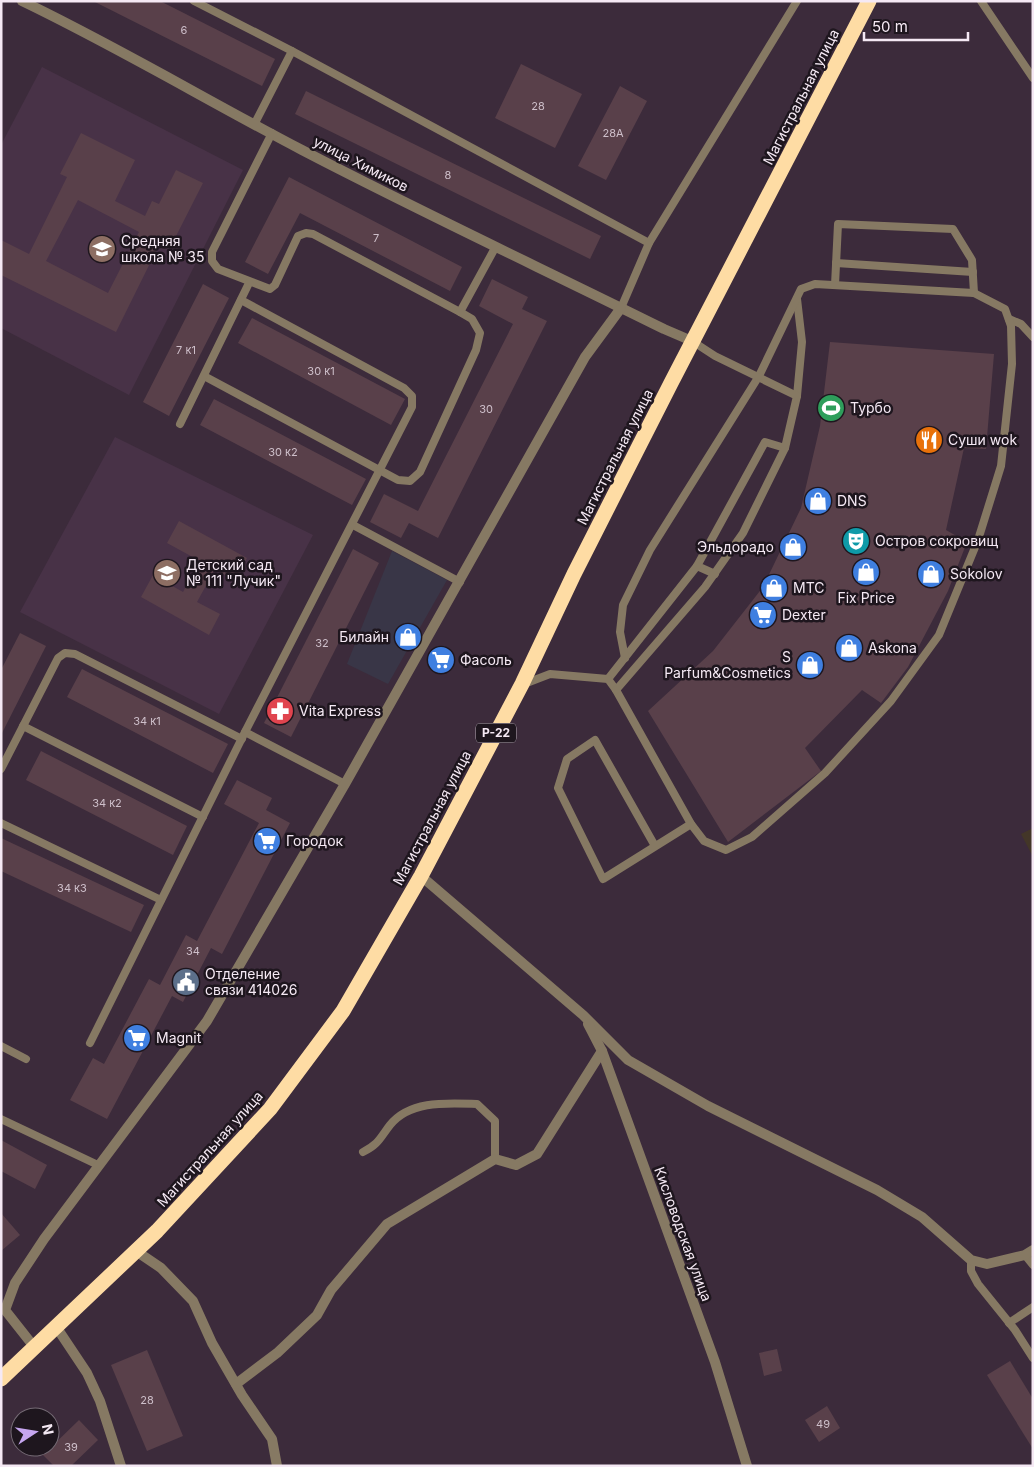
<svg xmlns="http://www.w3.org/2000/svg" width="1034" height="1467" font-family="Inter,sans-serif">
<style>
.commercial{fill:#393647}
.industrial{fill:#433628}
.built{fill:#483247}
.building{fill:#59404a;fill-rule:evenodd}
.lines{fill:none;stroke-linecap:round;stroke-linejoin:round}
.lane{stroke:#867963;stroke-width:8}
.street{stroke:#867963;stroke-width:10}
.highway{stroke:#fedca4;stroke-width:15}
.labels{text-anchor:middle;stroke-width:5;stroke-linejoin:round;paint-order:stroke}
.number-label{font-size:11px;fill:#cebfca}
.shield{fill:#1e161e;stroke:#b4aab4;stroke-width:1}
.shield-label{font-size:12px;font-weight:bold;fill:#f5e9f4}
.street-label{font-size:14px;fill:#f5e9f4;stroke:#1e161e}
.poi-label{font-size:14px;fill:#f5e9f4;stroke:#1e161e;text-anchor:start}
</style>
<rect width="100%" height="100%" fill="#3c2b3b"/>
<polygon class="commercial" points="392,551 447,580 388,684 347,664"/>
<polygon class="industrial" points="1033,828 1033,857 1021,834"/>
<g class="built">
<polygon points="42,67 243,170 129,395 1,328 1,145"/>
<polygon points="115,437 313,535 219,714 20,612"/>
</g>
<g class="building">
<polygon points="93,1 160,1 275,59 262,86"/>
<polygon points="521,64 582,94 555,148 495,118"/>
<polygon points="620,86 647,101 606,180 578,166"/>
<polygon points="306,91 601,236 590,259 295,114"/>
<path d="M81,133L135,160L115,201L145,216L152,201L159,204L176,170L203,183L172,244L162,239L116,332L1,275V240L29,254L67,177L60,174ZM78,200L139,232L108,293L46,261Z"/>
<polygon points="289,177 462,267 450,291 300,213 268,274 245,262"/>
<polygon points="492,279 528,297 522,309 547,321 438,538 409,523 401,538 370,522 384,494 418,511 513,324 479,306"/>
<polygon points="203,284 229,298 169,416 143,402"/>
<polygon points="252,318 405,399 391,425 238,343"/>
<polygon points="830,342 994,354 986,449 964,448 946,530 967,542 948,591 908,667 881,703 862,690 805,748 821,771 728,842 648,711 713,651 763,587 801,508 820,426"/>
<polygon points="214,399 366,479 352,505 200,425"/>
<polygon points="179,521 247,558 235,581 215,569 197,602 220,614 209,635 141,597 153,575 183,592 200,561 167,543"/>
<polygon points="353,549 379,563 291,737 264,723"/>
<polygon points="20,633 46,646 1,735 1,670"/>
<polygon points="82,669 228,744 213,773 67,697"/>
<polygon points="41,751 187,826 173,855 26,780"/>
<polygon points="237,780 272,798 266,810 290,823 222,954 211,948 183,1002 172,996 107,1119 70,1100 93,1058 104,1064 149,979 160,985 186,935 197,941 259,823 224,804"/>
<polygon points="1,838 144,905 131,932 1,871"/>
<polygon points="1,1140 47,1165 35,1189 1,1171"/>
<polygon points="1,1213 20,1235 1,1251"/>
<polygon points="777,1349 782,1371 764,1376 759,1353"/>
<polygon points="147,1350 183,1436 147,1451 111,1365"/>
<polygon points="1010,1361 1033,1399 1033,1449 987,1375"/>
<polygon points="827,1406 840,1428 819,1442 805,1420"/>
<polygon points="79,1420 98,1440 71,1466 54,1466 43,1455"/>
</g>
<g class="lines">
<g class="lane">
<polyline points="194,1 292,51 649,243"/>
<polyline points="981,1 1033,78"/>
<polyline points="255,123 292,51"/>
<polyline points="272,133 212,252 212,261 218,269 270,289 275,285 298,236 306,233 313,234 460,312"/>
<polyline points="836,263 973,272"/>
<polyline points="835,285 838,224 953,229 972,260 974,293"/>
<polyline points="797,299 802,342 797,396"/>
<polyline points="621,308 649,243 797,1"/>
<polyline points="1009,319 1021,324 1033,337"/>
<polyline points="204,376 398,480 410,481 420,472 476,350 480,333 472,319 460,312 495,248"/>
<polyline points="180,424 249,283"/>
<polyline points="353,525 460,582"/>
<polyline points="715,574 697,566 765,442 785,448"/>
<polyline points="608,679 697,566"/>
<polyline points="524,684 550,674 608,679 616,690 691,824 704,841 726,850 752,837 825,773 891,701 939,635 978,540 1001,466 1012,364 1011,326 1005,309 974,293 815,284 801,289 759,376 650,550 623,605 620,632 625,658"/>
<polyline points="616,690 705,587 743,533 785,448 797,396 715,356 692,341"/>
<polyline points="23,726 203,817"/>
<polyline points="245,732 345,784"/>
<polyline points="1,769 58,658 65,653 75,654 242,739"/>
<polyline points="1,823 161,900"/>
<polyline points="655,846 595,740 567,759 558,788 603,879 691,824"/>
<polyline points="90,1043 245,732 412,407 412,396 404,388 241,300"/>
<polyline points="1,1046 26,1059"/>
<polyline points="1,1119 98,1165"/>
<path d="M363,1152C379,1144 380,1138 390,1125C410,1100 447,1103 477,1104L495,1121V1159"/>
<polyline points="1025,1255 1033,1265"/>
<polyline points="971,1260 971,1271 978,1284 1015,1330 1033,1358"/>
<polyline points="1009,1323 1033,1307"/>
</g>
<g class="street">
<path d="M22,1C118,47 208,101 302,150C421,212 543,269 664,329L692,341"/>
<polyline points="421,876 583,1015 628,1060 708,1106 877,1190 922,1217 971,1260 987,1264 1025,1255 1033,1250"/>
<polyline points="588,1024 602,1051 715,1362 747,1466"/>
<polyline points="136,1251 161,1268 193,1301 212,1343 242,1395 272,1439 277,1466"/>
<polyline points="57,1328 87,1373 100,1401 121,1466"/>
<polyline points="35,1348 5,1310 15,1283 44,1239 207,1021 345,784 585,357 621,308"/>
<polyline points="236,1384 277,1353 317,1315 331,1290 387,1224 495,1159 516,1165 537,1154 602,1051"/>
</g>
<polyline class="highway" points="1,1379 157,1231 270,1109 343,1011 421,876 522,684 574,574 671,383 869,1"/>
</g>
<defs>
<g id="school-disc" transform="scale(1.4375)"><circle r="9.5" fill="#8d6e63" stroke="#1e161e"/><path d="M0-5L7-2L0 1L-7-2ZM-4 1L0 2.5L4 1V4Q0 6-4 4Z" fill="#fff"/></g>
<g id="stadium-disc" transform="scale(1.4375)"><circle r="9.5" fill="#2e9e5b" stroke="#1e161e"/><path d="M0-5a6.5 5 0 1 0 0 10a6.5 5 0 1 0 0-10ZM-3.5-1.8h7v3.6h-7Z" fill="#fff"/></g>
<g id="restaurant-disc" transform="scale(1.4375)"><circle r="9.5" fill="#e8710a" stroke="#1e161e"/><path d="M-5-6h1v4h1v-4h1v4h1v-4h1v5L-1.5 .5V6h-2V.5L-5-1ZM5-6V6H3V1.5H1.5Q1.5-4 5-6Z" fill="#fff"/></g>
<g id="shop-disc" transform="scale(1.4375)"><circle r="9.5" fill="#3f7fe0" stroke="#1e161e"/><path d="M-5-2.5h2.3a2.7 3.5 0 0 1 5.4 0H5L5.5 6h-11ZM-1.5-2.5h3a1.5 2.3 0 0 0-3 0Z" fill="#fff"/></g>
<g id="theatre-disc" transform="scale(1.4375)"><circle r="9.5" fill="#0f9aa8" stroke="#1e161e"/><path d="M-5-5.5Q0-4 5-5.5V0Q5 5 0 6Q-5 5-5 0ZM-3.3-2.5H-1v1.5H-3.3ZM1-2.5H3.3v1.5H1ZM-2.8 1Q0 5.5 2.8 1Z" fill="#fff"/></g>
<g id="supermarket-disc" transform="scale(1.4375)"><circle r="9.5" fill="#3f7fe0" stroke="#1e161e"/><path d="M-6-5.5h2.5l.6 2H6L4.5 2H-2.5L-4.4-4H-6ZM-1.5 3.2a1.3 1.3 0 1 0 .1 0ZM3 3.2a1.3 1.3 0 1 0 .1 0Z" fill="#fff"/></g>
<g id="pharmacy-disc" transform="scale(1.4375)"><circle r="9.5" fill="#e0444e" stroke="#1e161e"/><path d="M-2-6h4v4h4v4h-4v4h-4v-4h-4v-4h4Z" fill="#fff"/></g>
<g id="civic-disc" transform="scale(1.4375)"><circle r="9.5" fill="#5c6f8a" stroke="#1e161e"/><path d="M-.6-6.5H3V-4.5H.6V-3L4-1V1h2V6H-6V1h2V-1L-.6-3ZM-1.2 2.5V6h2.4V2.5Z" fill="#fff"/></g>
</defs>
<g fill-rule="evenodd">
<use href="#school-disc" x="102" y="249"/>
<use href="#stadium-disc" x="831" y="408"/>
<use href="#restaurant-disc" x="929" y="440"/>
<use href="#shop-disc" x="818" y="501"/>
<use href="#theatre-disc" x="856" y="541"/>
<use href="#shop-disc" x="793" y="547"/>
<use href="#shop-disc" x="866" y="572"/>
<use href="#school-disc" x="167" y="573"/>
<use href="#shop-disc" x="931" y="574"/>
<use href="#shop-disc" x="774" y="588"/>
<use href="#supermarket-disc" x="763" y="615"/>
<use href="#shop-disc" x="408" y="637"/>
<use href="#shop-disc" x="849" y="648"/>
<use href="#supermarket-disc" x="441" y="660"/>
<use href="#shop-disc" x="810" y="665"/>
<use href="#pharmacy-disc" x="280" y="711"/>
<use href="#supermarket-disc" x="267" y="841"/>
<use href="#civic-disc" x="186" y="982"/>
<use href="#supermarket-disc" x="137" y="1038"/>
</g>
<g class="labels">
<g class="number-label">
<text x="184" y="34">6</text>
<text x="538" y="110">28</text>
<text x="613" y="137">28А</text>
<text x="448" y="179">8</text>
<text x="376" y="242">7</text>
<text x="186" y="354">7 к1</text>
<text x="321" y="375">30 к1</text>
<text x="486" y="413">30</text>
<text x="283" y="456">30 к2</text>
<text x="322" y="647">32</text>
<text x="147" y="725">34 к1</text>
<text x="107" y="807">34 к2</text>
<text x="72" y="892">34 к3</text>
<text x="193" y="955">34</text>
<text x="147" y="1404">28</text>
<text x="823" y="1428">49</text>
<text x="71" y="1451">39</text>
</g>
<rect class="shield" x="476" y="723.5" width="40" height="19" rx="4"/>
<g class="shield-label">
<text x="496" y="737">Р-22</text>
</g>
<g class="street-label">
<text transform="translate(801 97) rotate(-63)" y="5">Магистральная улица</text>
<text transform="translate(361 164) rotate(27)" y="5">улица Химиков</text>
<text transform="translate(615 457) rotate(-63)" y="5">Магистральная улица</text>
<text transform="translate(432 818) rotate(-62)" y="5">Магистральная улица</text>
<text transform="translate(210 1149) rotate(-48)" y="5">Магистральная улица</text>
<text transform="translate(683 1234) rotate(70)" y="5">Кисловодская улица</text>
</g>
<g class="poi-label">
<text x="121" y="246">Средняя<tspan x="121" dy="16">школа № 35</tspan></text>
<text x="850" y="413">Турбо</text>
<text x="948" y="445">Суши wok</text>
<text x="837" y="506">DNS</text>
<text x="875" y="546">Остров сокровищ</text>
<text x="774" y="552" text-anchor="end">Эльдорадо</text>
<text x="186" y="570">Детский сад<tspan x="186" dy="16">№ 111 "Лучик"</tspan></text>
<text x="950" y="579">Sokolov</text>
<text x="793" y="593">МТС</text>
<text x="866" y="603" text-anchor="middle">Fix Price</text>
<text x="782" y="620">Dexter</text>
<text x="389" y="642" text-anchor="end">Билайн</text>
<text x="868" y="653">Askona</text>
<text x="791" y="662" text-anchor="end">S<tspan x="791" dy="16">Parfum&amp;Cosmetics</tspan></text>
<text x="460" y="665">Фасоль</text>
<text x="299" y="716">Vita Express</text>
<text x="286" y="846">Городок</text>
<text x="205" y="979">Отделение<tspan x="205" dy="16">связи 414026</tspan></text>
<text x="156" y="1043">Magnit</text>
</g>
</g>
<rect width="1034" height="1467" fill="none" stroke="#f5e9f4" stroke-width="5"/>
<g transform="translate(35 1432) rotate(78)"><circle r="24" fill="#1e161e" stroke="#746a74"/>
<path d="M0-4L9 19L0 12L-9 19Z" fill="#c6a6f0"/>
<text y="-8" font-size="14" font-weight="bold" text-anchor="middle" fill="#f5e9f4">N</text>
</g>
<path d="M864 32v8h104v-8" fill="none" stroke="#f5e9f4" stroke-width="2.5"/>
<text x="872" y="32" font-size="15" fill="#f5e9f4" stroke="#1e161e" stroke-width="4" paint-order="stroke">50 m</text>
</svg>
